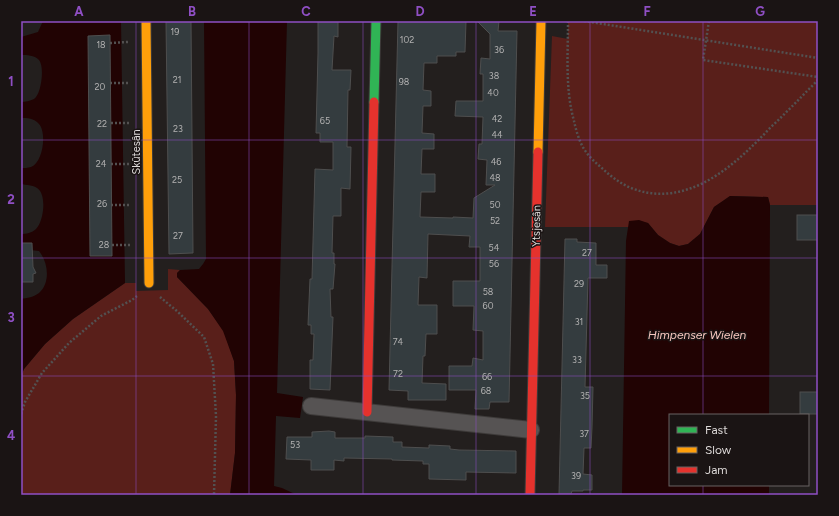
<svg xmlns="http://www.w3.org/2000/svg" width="839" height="516" font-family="Figtree,sans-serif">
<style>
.green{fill:#591f1a}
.water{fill:#210303}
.building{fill:#343c3f;stroke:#4e4e4e}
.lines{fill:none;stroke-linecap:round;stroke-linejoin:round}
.street-casing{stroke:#3e3b3a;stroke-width:18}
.fast-casing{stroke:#3e3b3a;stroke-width:11}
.slow-casing{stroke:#3e3b3a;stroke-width:11}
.jam-casing{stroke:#3e3b3a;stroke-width:11}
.path{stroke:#535151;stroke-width:2.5;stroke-dasharray:2 2;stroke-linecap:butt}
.street{stroke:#565353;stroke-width:16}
.fast{stroke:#30b455;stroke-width:9}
.slow{stroke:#ff9f0a;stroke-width:9}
.jam{stroke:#e5322d;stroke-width:9}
.grid{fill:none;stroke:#8f4fc4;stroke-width:1;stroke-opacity:0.55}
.labels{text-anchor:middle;stroke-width:3;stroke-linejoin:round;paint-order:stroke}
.number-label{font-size:9px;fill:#b3b2b2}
.street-label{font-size:11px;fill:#ddd9d8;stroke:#1a1414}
.water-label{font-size:12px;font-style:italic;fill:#f7c7bf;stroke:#1a1414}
.neatline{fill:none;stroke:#8f4fc4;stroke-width:1.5}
.grid-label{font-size:13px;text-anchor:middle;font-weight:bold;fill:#8f4fc4}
</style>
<rect width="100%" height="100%" fill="#231f1e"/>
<g class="green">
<polygon points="568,21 818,21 818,205 770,205 768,197 730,196 723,201 714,207 700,234 688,244 679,246 670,243 658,235 648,223 629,221 629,227 545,227 552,36 568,39"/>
<polygon points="168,269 180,270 177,273 177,277 208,309 224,331 234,361 236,395 235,453 230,495 21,495 21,376 24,369 45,344 73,319 125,283 136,283 136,291 168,290"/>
</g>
<g class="water">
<path d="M43,21H121L125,283L73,319L45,344L24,369L21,376V299C27,298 34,297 39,293C51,282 48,262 39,251L21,249V234C26,234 32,233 36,229C44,221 47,194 37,188C33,185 26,185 21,184V168C24,168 28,168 31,167C43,162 47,133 39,124C34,118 27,118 21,118V102C25,102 30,101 34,99C41,95 45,67 39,60C34,55 27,55 21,55V37L38,32Z"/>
<polygon points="204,21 287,21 277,393 303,397 300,418 276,416 274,486 282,488 297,495 230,495 235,453 236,395 234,361 223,331 208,309 177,277 177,273 180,270 199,269 203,264 206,259"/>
<polygon points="730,196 768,197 770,205 769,415 670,415 670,485 769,485 769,495 622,495 626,241 629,221 639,220 648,223 658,235 670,243 679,246 688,244 700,234 714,207"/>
</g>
<g class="building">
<polygon points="166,21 191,21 193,253 192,253 169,254"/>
<polygon points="318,21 338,21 338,37 334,36 332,70 351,70 350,90 348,90 347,147 351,147 350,189 341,188 341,216 333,216 332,253 334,253 334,264 335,264 333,289 330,289 331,317 333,317 330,390 310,389 310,360 313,360 314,334 311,334 311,325 308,325 310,279 312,279 315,169 333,170 333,142 320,142 320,133 316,133 318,53"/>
<polygon points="398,21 466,21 465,52 456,52 456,56 437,56 437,63 424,63 423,90 431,91 431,106 423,106 422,133 434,134 434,149 422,149 421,174 435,174 435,192 421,192 420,217 453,218 453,217 473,218 474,198 495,185 486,185 487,160 478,159 479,144 482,144 483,117 455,116 456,101 483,101 483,74 480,74 481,58 490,59 490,34 477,21 499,21 498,31 517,31 509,402 490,402 489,409 475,409 476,390 449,390 449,366 472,366 473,358 483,360 483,331 473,330 474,306 453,306 453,281 480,281 480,247 469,247 470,236 428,234 427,278 419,277 418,305 437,305 437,334 426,334 425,356 423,356 422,383 446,384 446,400 408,400 408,391 389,390"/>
<polygon points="110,35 112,256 90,256 88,36"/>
<rect x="797" y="215" width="21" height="25"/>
<polygon points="565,239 577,239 577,242 596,243 596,265 607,265 607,278 588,278 585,387 593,387 592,427 591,448 584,448 583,474 592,475 592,490 583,490 583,491 572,491 571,494 559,494"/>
<polygon points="21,243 32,243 33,267 36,273 33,274 33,282 21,282"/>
<rect x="800" y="392" width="18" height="22"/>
<polygon points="329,431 335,432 335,438 365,438 365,436 393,437 393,442 402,442 402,447 429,448 429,445 450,446 450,449 459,450 516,451 516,473 466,472 466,480 429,479 429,464 423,464 423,461 392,460 392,459 344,458 344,461 334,460 334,470 311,470 311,460 286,459 287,437 312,437 312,432"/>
</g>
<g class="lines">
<g class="street-casing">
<polyline id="street" points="311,406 531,430"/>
</g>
<g class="fast-casing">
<polyline id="fast" points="374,102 376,21"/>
</g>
<g class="slow-casing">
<g id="slow">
<polyline points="146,21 149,283"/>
<polyline points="538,152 541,21"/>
</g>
</g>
<g class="jam-casing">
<g id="jam">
<polyline points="367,412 374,102"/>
<polyline points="530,495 538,152"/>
</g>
</g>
<g class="path">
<path d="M568,21C568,54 565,89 574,121C576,130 579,141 584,149C589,157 596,163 603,169C637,202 679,200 717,175C737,162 754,145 771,127C787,112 802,96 818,80"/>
<polyline points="584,21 818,58"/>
<polyline points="709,21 703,60 818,77"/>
<polyline points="110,43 128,42"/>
<polyline points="110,83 128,83"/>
<polyline points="111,123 129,123"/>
<polyline points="111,164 129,164"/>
<polyline points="111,205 130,205"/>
<polyline points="112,245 130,245"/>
<polyline points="160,297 178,312 204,337 213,364 216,416 214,495"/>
<polyline points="21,414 25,402 42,373 69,343 101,316 132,300 137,296"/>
</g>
<use href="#street" class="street"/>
<use href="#fast" class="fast"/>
<use href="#slow" class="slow"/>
<use href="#jam" class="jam"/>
</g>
<path class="grid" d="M136,21V495M249,21V495M363,21V495M476,21V495M590,21V495M703,21V415M21,140H818M21,258H818M21,376H818M703,485V495"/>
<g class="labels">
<g class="number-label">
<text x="175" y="35">19</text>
<text x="407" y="43">102</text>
<text x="101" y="48">18</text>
<text x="499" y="53">36</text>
<text x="494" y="79">38</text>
<text x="177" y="83">21</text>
<text x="404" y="85">98</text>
<text x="100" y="90">20</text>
<text x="493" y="96">40</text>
<text x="497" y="122">42</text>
<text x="325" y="124">65</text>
<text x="102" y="127">22</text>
<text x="178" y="132">23</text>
<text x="497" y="138">44</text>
<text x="496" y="165">46</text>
<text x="101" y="167">24</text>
<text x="495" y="181">48</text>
<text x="177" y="183">25</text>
<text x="102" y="207">26</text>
<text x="495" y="208">50</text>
<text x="495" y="224">52</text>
<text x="178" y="239">27</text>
<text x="104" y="248">28</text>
<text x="494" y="251">54</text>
<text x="587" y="256">27</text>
<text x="494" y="267">56</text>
<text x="579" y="287">29</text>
<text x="488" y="295">58</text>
<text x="488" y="309">60</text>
<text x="579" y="325">31</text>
<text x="398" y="345">74</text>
<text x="577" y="363">33</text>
<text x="398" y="377">72</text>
<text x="487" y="380">66</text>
<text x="486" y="394">68</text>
<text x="585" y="399">35</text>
<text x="584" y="437">37</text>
<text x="295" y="448">53</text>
<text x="576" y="479">39</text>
</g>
<g class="street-label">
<text transform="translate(136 152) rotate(-90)" y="4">Skûtesân</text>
<text transform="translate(536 226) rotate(-89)" y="4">Ytsjesân</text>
</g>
<g class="water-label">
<text x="697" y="339">Himpenser Wielen</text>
</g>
</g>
<rect width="839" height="516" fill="none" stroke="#1a1414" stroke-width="44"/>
<rect x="669" y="414" width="140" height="72" fill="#1a1414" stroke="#686362"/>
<rect x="677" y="427" width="20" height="6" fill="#30b455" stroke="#686362"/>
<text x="705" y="434" font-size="12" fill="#ddd9d8">Fast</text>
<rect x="677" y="447" width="20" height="6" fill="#ff9f0a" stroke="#686362"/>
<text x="705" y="454" font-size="12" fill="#ddd9d8">Slow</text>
<rect x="677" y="467" width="20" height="6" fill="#e5322d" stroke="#686362"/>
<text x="705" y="474" font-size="12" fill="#ddd9d8">Jam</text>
<rect x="22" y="22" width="795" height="472" class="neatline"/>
<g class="grid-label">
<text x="79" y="16">A</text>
<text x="192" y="16">B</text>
<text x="306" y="16">C</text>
<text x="420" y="16">D</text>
<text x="533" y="16">E</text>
<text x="647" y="16">F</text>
<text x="760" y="16">G</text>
<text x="11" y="86">1</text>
<text x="11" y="204">2</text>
<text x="11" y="322">3</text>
<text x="11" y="440">4</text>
</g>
</svg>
